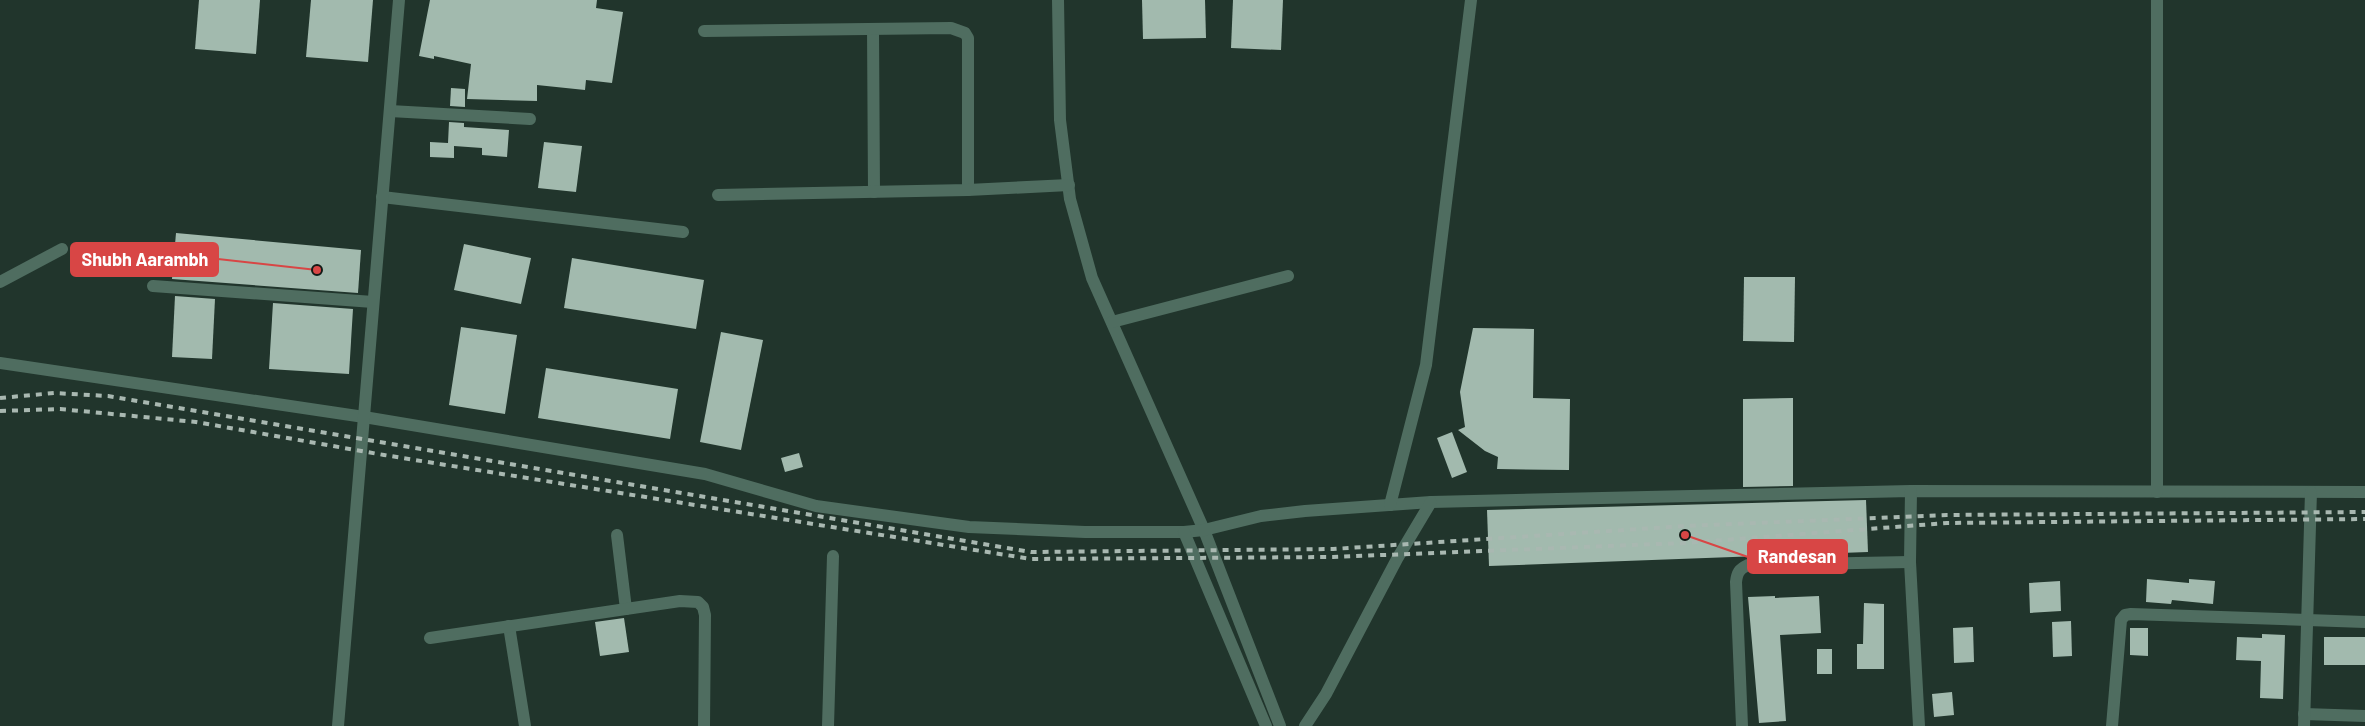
<svg xmlns="http://www.w3.org/2000/svg" width="2365" height="726" font-family="Barlow,sans-serif">
<style>
.building{fill:#a2baae}
.lines{fill:none;stroke-linecap:round;stroke-linejoin:round}
.minor{stroke:#4f6d60;stroke-width:12}
.rail{stroke:#a9b8b1;stroke-width:4;stroke-dasharray:6 6;stroke-linecap:butt}
.leader{fill:none;stroke:#d84645;stroke-width:2}
.callout-dot{fill:#d84645;stroke:#111a16;stroke-width:2}
.callout{fill:#d84645;stroke:#d84645;stroke-width:2}
.callout-label{font-size:18px;text-anchor:middle;font-weight:bold;fill:#fff}
</style>
<rect width="100%" height="100%" fill="#21352c"/>
<g class="building">
<polygon points="199,0 260,0 256,54 195,49"/>
<polygon points="311,0 373,0 368,62 306,57"/>
<polygon points="430,0 597,0 596,8 623,12 612,83 586,80 585,90 537,85 537,101 467,99 471,64 434,56 434,59 419,56"/>
<polygon points="1142,0 1205,0 1206,38 1143,39"/>
<polygon points="1233,0 1283,0 1281,50 1231,48"/>
<polygon points="451,88 465,89 465,107 450,106"/>
<polygon points="449,122 464,123 464,127 509,130 507,157 482,155 482,148 454,146 454,158 430,157 430,142 448,143"/>
<polygon points="544,142 582,146 576,192 538,188"/>
<polygon points="176,233 361,250 358,293 172,279"/>
<polygon points="464,244 531,258 521,304 454,290"/>
<polygon points="572,258 704,280 696,329 564,308"/>
<polygon points="1744,277 1795,277 1794,342 1743,341"/>
<polygon points="175,296 215,299 212,359 172,357"/>
<polygon points="273,303 353,309 349,374 269,369"/>
<polygon points="461,327 517,335 505,414 449,405"/>
<polygon points="1473,328 1534,329 1533,398 1570,399 1569,470 1497,469 1498,457 1485,451 1458,430 1465,427 1460,392"/>
<polygon points="721,332 763,340 741,450 700,442"/>
<polygon points="546,368 678,389 670,439 538,418"/>
<polygon points="1793,398 1793,486 1743,487 1743,399"/>
<polygon points="1452,432 1467,472 1452,478 1437,438"/>
<polygon points="799,453 803,467 785,472 781,458"/>
<polygon points="1866,500 1868,552 1489,566 1487,510"/>
<polygon points="2147,579 2189,583 2189,579 2215,581 2213,604 2172,600 2171,604 2146,602"/>
<polygon points="2060,581 2061,611 2030,613 2029,583"/>
<polygon points="1775,596 1775,598 1819,596 1821,633 1780,635 1786,721 1759,723 1748,597"/>
<polygon points="1864,603 1884,604 1884,669 1857,669 1857,644 1863,644"/>
<polygon points="624,618 629,652 600,656 595,622"/>
<polygon points="2071,621 2072,656 2053,657 2052,622"/>
<polygon points="1973,627 1974,662 1954,663 1953,628"/>
<polygon points="2130,628 2148,628 2148,656 2130,655"/>
<polygon points="2262,634 2285,635 2283,699 2260,698 2261,661 2236,660 2237,637 2262,638"/>
<rect x="2324" y="637" width="41" height="28"/>
<rect x="1817" y="649" width="15" height="25"/>
<polygon points="1952,692 1954,715 1934,717 1932,694"/>
</g>
<g class="lines">
<g class="minor">
<polyline points="1058,0 1060,120 1070,199 1092,278 1204,530 1280,726"/>
<polyline points="873,29 874,192"/>
<polyline points="704,31 951,28 965,33 968,38 968,190"/>
<polyline points="390,111 530,119"/>
<polyline points="718,195 968,190 1069,185"/>
<polyline points="382,197 683,232"/>
<polyline points="0,282 62,249"/>
<polyline points="153,286 373,302"/>
<polyline points="1112,322 1288,276"/>
<polyline points="0,363 364,417 705,474 816,506 969,527 1085,532 1184,532 1204,530 1261,516 1305,511 1431,502 1911,491 2365,492"/>
<polyline points="1911,491 1910,562 1919,726"/>
<polyline points="2157,492 2157,0"/>
<polyline points="1390,505 1426,365 1471,0"/>
<polyline points="1184,532 1266,726"/>
<polyline points="617,535 626,609"/>
<polyline points="509,626 525,726"/>
<polyline points="430,638 680,601 698,602 703,607 705,615 704,726"/>
<polyline points="2304,714 2365,716"/>
<polyline points="338,726 399,0"/>
<polyline points="828,726 833,556"/>
<polyline points="1305,726 1326,694 1397,559 1431,502"/>
<path d="M1742,726L1736,582C1737,573 1739,569 1748,565L1910,562"/>
<polyline points="2112,726 2121,620 2125,615 2131,614 2365,622"/>
<polyline points="2304,726 2311,492"/>
</g>
<g class="rail">
<polyline points="0,398 54,393 108,396 1031,552 1333,549 1685,526 1947,515 2365,512"/>
<polyline points="0,411 60,409 196,422 384,455 1031,559 1333,557 1684,543 1947,523 2365,519"/>
</g>
</g>
<path class="leader" d="M317 270L218 259M1685 535L1748 557"/>
<g class="callout-dot">
<circle cx="317" cy="270" r="5"/>
<circle cx="1685" cy="535" r="5"/>
</g>
<g class="callout">
<rect x="71" y="243" width="147" height="33" rx="5"/>
<rect x="1748" y="540" width="99" height="33" rx="5"/>
</g>
<g class="callout-label">
<text x="145" y="266">Shubh Aarambh</text>
<text x="1797" y="563">Randesan</text>
</g>
</svg>
